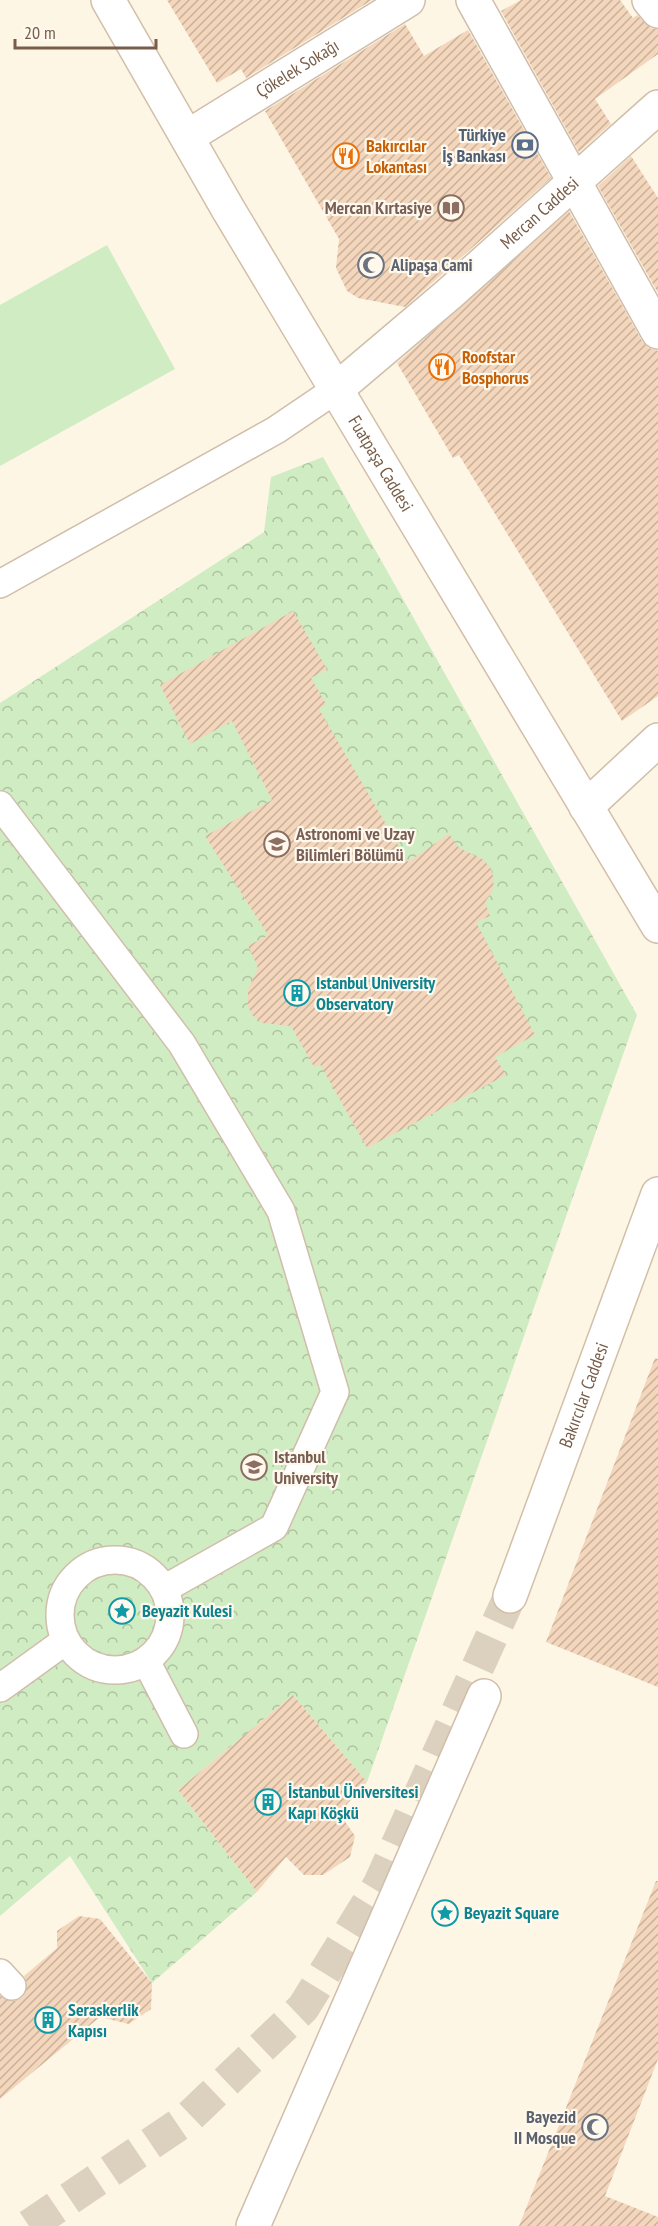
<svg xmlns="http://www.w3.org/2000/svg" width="658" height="2226" font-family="'PT Sans Narrow',sans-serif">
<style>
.park{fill:url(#park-crowns)}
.garden{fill:#d0ecc3}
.building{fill:url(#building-hatch)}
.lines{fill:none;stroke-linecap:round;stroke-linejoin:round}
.secondary-tunnel{stroke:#dcd0be;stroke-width:33;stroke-dasharray:33 16;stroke-linecap:butt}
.service-casing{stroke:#d0beab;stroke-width:30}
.pedestrian-casing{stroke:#d0beab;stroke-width:36}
.minor-casing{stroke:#d0beab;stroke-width:36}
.secondary-casing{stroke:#d3bfa8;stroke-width:36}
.service{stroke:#fff;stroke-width:27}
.pedestrian{stroke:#fff;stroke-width:33}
.minor{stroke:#fff;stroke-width:33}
.secondary{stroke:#fff;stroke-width:33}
.labels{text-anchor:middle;stroke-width:4.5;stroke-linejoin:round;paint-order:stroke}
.street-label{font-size:18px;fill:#785d49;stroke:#fff9ed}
.service-label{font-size:18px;font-weight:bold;fill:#4e5e75;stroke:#fff9ed;text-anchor:end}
.food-label{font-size:18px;font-weight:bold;fill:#c56008;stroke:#fff9ed;text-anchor:start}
.education-label{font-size:18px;font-weight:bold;fill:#785e54;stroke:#fff9ed;text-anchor:start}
.worship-label{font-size:18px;font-weight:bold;fill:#5b616d;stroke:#fff9ed;text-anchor:start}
.culture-label{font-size:18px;font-weight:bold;fill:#0d838f;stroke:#fff9ed;text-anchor:start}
</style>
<defs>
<pattern id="park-crowns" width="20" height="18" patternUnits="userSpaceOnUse" patternTransform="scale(1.5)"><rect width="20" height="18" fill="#d0ecc3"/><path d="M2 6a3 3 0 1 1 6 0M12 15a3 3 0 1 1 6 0" fill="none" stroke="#aec2a0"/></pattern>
<pattern id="building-hatch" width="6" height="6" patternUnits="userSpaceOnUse" patternTransform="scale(1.5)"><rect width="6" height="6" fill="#f4d6bc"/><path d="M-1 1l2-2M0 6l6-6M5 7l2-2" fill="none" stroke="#cab19b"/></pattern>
</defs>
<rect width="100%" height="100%" fill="#fdf6e5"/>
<polygon class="park" points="323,457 637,1015 367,1782 293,1695 178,1790 257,1892 152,1983 70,1856 0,1916 0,703 264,532 271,477"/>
<polygon class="garden" points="107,245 175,369 0,466 0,305"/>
<g class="building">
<polygon points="167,0 372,0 246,78 241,69 217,83"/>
<polygon points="521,0 620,0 633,18 637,15 651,28 658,29 658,54 595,99 611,124 579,152 501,11"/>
<polygon points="405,24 424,56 468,30 551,178 405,307 358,298 347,291 336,268 339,239 265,111"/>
<polygon points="631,156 658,198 658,293 598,186"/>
<polygon points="569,211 642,341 649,348 658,351 658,696 622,721 459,455 453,458 397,363"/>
<polygon points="293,611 327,669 311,678 326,704 319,709 408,862 449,834 459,848 484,860 491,869 494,880 492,892 485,902 490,916 476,922 535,1035 495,1057 506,1075 367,1148 320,1064 314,1067 291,1026 262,1023 252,1015 248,1006 248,990 258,967 248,946 268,935 205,836 272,800 232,721 190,744 160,685"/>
<polygon points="655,1358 658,1359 658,1687 546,1642"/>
<polygon points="293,1695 367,1782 339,1813 355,1836 350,1857 323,1875 304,1875 286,1857 257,1892 178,1790"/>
<polygon points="656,1881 658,1881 658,2059 605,2196 658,2217 658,2226 519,2226"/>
<polygon points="79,1916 100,1919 152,1983 151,2009 129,2024 100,2017 0,2099 0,1996 15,2001 23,1997 27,1983 24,1976 57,1948 57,1931"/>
</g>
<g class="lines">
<polyline class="secondary-tunnel" points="29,2226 187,2119 303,2008 379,1885 510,1596"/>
<g class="service-casing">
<g id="service">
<polyline points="0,584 276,430 338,388"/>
<polyline points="0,805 182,1044 281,1211 335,1392 274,1527 164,1589"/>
<circle cx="115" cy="1615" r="55"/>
<polyline points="146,1661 184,1734"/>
<polyline points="0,1688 65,1641"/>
<polyline points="0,1973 12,1986"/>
</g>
</g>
<g class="pedestrian-casing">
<g id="pedestrian">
<polyline points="473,0 658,332"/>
<path id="s1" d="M187,137L408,0"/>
<polyline points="586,807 658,740"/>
<polyline points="253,2226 484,1696"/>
</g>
</g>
<g class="minor-casing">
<g id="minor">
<polyline points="649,0 658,11"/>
<path id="s2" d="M338,388L449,294L658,107"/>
</g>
</g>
<g class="secondary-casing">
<g id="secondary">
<path id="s3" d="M108,0L228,209L658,926"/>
<path id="s4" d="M510,1596L658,1194"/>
</g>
</g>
<use href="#service" class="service"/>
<use href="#pedestrian" class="pedestrian"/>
<use href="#minor" class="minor"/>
<use href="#secondary" class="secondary"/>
</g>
<defs>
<g id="bank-ring" transform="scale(1.35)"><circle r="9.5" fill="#fff9ed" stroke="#5c6f8a" stroke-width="1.5"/><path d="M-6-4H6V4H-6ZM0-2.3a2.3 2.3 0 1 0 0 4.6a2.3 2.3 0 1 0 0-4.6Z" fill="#5c6f8a"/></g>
<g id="restaurant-ring" transform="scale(1.35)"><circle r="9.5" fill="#fff9ed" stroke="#e8710a" stroke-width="1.5"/><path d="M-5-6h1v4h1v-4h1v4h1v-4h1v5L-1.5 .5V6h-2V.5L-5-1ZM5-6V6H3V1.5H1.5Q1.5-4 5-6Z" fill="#e8710a"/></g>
<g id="library-ring" transform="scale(1.35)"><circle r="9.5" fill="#fff9ed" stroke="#8d6e63" stroke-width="1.5"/><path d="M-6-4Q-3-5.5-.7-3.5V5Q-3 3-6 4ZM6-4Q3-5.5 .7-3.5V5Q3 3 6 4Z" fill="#8d6e63"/></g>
<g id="mosque-ring" transform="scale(1.35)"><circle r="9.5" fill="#fff9ed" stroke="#6b7280" stroke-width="1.5"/><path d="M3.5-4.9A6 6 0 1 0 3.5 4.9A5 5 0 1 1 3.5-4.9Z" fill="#6b7280"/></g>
<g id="university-ring" transform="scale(1.35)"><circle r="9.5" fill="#fff9ed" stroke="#8d6e63" stroke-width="1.5"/><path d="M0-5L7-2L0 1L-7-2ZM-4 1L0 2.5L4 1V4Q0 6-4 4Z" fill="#8d6e63"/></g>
<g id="building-ring" transform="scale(1.35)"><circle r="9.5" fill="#fff9ed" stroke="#0f9aa8" stroke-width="1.5"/><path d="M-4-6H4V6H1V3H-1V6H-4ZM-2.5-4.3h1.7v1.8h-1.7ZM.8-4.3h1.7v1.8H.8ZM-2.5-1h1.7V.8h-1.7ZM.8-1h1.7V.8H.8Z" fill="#0f9aa8"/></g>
<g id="sight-ring" transform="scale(1.35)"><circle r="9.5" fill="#fff9ed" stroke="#0f9aa8" stroke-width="1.5"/><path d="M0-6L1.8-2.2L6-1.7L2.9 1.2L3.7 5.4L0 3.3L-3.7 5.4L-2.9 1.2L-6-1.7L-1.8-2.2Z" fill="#0f9aa8"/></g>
</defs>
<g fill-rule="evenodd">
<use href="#bank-ring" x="525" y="145"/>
<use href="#restaurant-ring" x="346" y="156"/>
<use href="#library-ring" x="451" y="208"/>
<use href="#mosque-ring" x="371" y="265"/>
<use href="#restaurant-ring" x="442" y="367"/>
<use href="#university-ring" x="277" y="844"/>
<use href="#building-ring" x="297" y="993"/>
<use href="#university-ring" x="254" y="1467"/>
<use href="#sight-ring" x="122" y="1611"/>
<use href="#building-ring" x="268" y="1802"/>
<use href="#sight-ring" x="445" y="1913"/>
<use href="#building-ring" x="48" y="2020"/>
<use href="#mosque-ring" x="595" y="2127"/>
</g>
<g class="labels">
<g class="street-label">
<text dy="6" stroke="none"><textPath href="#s1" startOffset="130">Çökelek Sokağı</textPath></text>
<text dy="6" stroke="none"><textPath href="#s2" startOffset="267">Mercan Caddesi</textPath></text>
<text dy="6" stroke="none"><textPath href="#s3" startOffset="538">Fuatpaşa Caddesi</textPath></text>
<text dy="6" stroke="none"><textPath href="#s4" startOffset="214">Bakırcılar Caddesi</textPath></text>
</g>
<g class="service-label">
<text x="506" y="141">Türkiye<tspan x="506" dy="21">İş Bankası</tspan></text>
</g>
<g class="food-label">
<text x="366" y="152">Bakırcılar<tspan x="366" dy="21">Lokantası</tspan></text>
<text x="462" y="363">Roofstar<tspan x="462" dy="21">Bosphorus</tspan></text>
</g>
<g class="education-label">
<text x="432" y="214" text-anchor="end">Mercan Kırtasiye</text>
<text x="296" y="840">Astronomi ve Uzay<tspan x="296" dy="21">Bilimleri Bölümü</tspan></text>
<text x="274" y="1463">Istanbul<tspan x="274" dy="21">University</tspan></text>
</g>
<g class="worship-label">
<text x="391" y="271">Alipaşa Cami</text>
<text x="576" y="2123" text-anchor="end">Bayezid<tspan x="576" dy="21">II Mosque</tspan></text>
</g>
<g class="culture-label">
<text x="316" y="989">Istanbul University<tspan x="316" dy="21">Observatory</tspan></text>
<text x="142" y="1617">Beyazit Kulesi</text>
<text x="288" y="1798">İstanbul Üniversitesi<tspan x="288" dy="21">Kapı Köşkü</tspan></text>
<text x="464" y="1919">Beyazit Square</text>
<text x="68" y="2016">Seraskerlik<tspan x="68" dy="21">Kapısı</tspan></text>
</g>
</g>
<path d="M15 39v9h141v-9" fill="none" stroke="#785d49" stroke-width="3"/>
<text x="24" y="39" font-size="18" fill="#785d49" stroke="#fff9ed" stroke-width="4.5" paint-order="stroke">20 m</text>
</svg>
